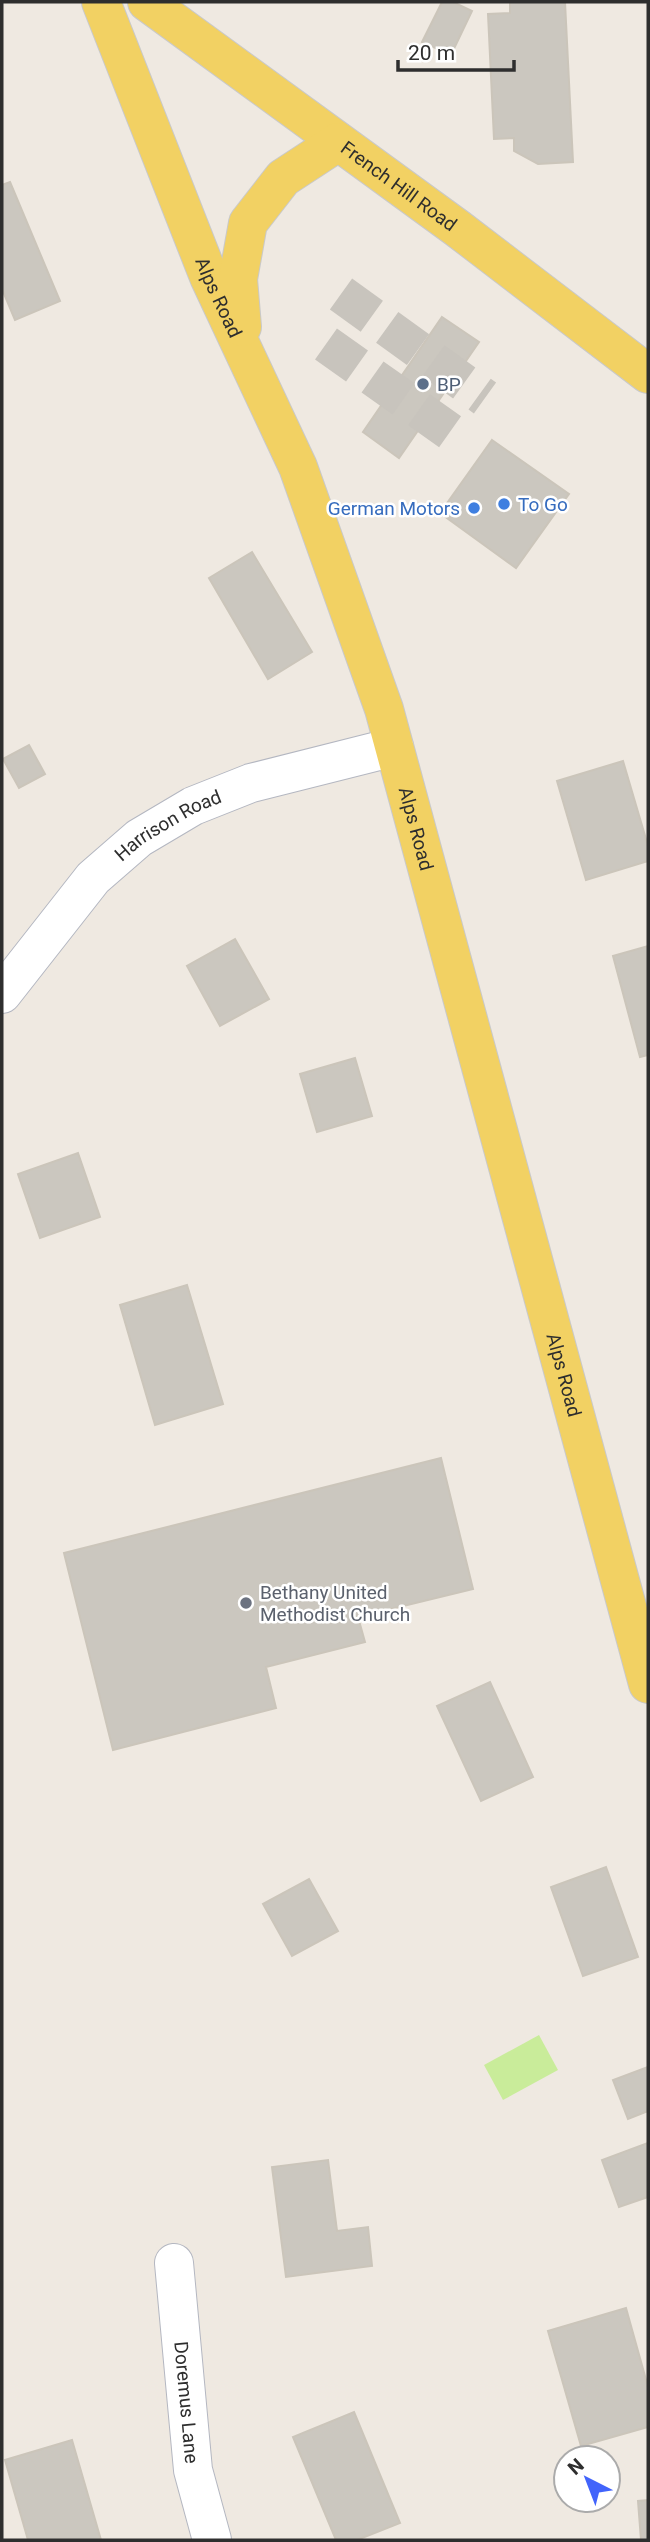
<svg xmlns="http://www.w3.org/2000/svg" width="650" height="2542" font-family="Roboto,sans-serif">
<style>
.pitch{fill:#c9ec9a}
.building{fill:#cbc7bf;stroke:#cbc5ba;stroke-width:2}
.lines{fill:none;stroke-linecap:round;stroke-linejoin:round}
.minor-tunnel{stroke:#c8c4bd;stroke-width:38;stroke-dasharray:38 19;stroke-linecap:butt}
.minor-casing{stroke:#b4b7c1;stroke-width:40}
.major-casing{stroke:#c9c9c9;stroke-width:40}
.minor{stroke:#fff;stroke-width:38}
.major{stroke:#f2d163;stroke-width:38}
.service-dot{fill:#5c6f8a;stroke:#fff;stroke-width:2.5}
.shop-dot{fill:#3f7fe0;stroke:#fff;stroke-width:2.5}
.worship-dot{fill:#6b7280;stroke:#fff;stroke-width:2.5}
.labels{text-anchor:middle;stroke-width:5;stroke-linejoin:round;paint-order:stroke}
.street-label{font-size:19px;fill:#2e2e2e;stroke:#fff}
.service-label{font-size:19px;fill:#4e5e75;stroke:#fff;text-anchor:start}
.shop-label{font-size:19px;fill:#366cbe;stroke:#fff;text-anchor:start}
.worship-label{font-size:19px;fill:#5b616d;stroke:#fff;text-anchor:start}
</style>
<rect width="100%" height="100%" fill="#efe9e1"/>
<polygon class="pitch" points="539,2035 558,2070 503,2100 484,2065"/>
<g class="building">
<polygon points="442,2 453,2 472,11 451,55 422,42"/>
<polygon points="510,2 565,2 573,162 538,164 514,151 514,138 494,139 488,14 510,13"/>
<polygon points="10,182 60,301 15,320 2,289 2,185"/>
<polygon points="442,317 479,342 399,458 363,432"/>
<polygon points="492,440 569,494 516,568 440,513"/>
<polygon points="252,552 312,652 268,679 209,578"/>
<polygon points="29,745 45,774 19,788 3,759"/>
<polygon points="623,761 648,846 648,861 586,880 557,781"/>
<polygon points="235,939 269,999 220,1026 187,966"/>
<polygon points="648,946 648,1055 640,1057 613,956"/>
<polygon points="355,1058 372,1116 317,1132 300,1074"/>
<polygon points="78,1153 100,1217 40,1238 18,1174"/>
<polygon points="187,1285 223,1404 155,1425 120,1305"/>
<polygon points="441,1458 473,1589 358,1617 365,1642 266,1667 276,1708 113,1750 64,1553"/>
<polygon points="490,1682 533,1777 481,1801 437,1706"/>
<polygon points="606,1867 638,1957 583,1976 551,1887"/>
<polygon points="309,1879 338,1931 292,1956 263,1904"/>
<polygon points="648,2067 648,2111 628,2119 613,2080"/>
<polygon points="648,2143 648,2197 619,2207 602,2160"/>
<polygon points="328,2160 337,2231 368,2227 372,2266 286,2277 272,2167"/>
<polygon points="626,2308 648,2387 648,2427 581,2446 548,2331"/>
<polygon points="354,2412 400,2523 357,2540 336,2540 293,2437"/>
<polygon points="72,2440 101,2540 28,2540 5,2460"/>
<polygon points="648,2500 648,2540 641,2540 638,2501"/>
</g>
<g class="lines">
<g class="minor-tunnel">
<polyline points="341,294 485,398"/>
<polyline points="326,344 456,436"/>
</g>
<g class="minor-casing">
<g id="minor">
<path id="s1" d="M2,994L93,878L139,838L193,806L251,783L394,747"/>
<path id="s2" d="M174,2263L193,2470L212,2540"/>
</g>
</g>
<g class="major-casing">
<g id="major">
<path id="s3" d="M101,2L209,277L298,467L384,709L648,1684"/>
<path id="s4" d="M147,2L457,228L648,374"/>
<polyline points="242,327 238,279 248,223 283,178 338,142"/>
</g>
</g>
<use href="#minor" class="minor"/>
<use href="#major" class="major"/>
</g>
<circle class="service-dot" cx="423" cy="384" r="7"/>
<g class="shop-dot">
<circle cx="504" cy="504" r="7"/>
<circle cx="474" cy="508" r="7"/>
</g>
<circle class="worship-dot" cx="246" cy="1603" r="7"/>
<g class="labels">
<g class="street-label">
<text dy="7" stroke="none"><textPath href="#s4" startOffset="312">French Hill Road</textPath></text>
<text dy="7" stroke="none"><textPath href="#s3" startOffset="318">Alps Road</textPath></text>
<text dy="7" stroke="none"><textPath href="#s1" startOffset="240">Harrison Road</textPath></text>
<text dy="7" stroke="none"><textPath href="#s3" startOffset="886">Alps Road</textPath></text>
<text dy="7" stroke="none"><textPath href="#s3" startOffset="1452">Alps Road</textPath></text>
<text dy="7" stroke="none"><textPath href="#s2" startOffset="140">Doremus Lane</textPath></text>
</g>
<g class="service-label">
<text x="437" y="391">BP</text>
</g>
<g class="shop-label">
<text x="518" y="511">To Go</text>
<text x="460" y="515" text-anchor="end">German Motors</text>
</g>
<g class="worship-label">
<text x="260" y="1599">Bethany United<tspan x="260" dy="22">Methodist Church</tspan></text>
</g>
</g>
<rect width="650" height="2542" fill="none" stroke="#2e2e2e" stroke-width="7"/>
<g transform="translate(587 2479) rotate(318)"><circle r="33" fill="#ffffff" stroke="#ababab" stroke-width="2"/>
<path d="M0-5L12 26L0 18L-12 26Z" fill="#4264fb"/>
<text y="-10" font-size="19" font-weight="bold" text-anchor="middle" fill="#2e2e2e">N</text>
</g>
<path d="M398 60v10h116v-10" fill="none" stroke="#2e2e2e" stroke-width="3.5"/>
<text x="408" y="60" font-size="21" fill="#2e2e2e" stroke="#ffffff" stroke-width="5" paint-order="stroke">20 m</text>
</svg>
